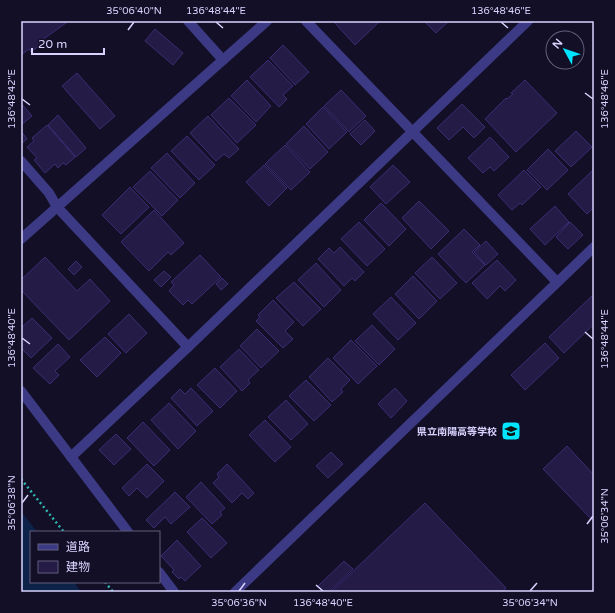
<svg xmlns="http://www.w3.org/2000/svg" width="615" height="613" font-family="'Varela Round','Noto Sans JP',sans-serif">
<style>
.water{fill:#0c2248}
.building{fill:#241b47;stroke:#3b2d73}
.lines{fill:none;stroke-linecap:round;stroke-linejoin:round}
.path{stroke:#2fb8b0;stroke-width:2.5;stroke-dasharray:2 3;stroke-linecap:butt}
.street{stroke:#3d3a85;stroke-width:10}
.ticks{fill:none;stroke:#d9d4ff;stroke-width:1.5}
.labels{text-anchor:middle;stroke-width:3;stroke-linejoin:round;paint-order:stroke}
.poi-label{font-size:10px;font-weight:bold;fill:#d9d4ff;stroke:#130f26;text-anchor:end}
.neatline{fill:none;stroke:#d9d4ff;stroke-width:1.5}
.ticks-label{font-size:10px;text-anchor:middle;fill:#d9d4ff}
</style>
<rect width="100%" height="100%" fill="#130f26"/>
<polygon class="water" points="21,511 37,532 31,532 31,582 74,582 81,592 21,592"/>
<g class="building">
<polygon points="21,21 65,21 66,23 42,40 44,42 31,52 29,49 21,55"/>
<polygon points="333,21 380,21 355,45"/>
<polygon points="424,21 449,21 436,33"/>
<polygon points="155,29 183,53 173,65 145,41"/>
<polygon points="283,45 309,72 295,85 270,58"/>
<polygon points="268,60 293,86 283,95 287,99 279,107 250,77"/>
<polygon points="77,73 115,116 100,129 62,86"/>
<polygon points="247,80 271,106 256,122 231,96"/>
<polygon points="525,80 557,113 516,152 485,119 506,98 507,99 513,94 511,93"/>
<polygon points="341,90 366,116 349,132 324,106"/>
<polygon points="229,98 256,125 237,143 211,115"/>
<polygon points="21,103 32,116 21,125"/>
<polygon points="462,104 485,127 474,138 463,127 449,140 437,128"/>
<polygon points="323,107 347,132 329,149 306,124"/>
<polygon points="58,115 86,148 76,157 48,125"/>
<polygon points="208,116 239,149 229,158 224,154 216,161 190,133"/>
<polygon points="365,120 375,131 361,145 350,134"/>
<polygon points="47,125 75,157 66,165 63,163 58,168 55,164 45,173 34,160 37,158 27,147 34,141 32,138"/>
<polygon points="304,126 328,152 310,169 286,144"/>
<polygon points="21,131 27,139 21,144"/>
<polygon points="576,131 592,147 571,167 555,151"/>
<polygon points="187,136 215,165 199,180 171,151"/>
<polygon points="490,137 509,157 494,171 490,167 483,173 468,158"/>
<polygon points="285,145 310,172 291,190 265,164"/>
<polygon points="548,149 568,170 547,190 527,170"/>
<polygon points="167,153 195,183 180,198 151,168"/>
<polygon points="264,165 287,188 269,206 246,182"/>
<polygon points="393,165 410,182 386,204 370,187"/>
<polygon points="524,170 541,187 522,205 520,203 512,210 498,195"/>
<polygon points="593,170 594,207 587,214 568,194"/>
<polygon points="150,171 178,200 162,216 133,187"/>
<polygon points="130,187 149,207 121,234 102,215"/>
<polygon points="419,201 449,231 431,249 402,218"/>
<polygon points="381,203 406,229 389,246 364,220"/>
<polygon points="555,206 569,222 545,245 530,229"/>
<polygon points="154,210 184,243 171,255 168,252 149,271 121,242"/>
<polygon points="359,222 385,249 367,266 341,239"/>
<polygon points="570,222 583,235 568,249 556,237"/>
<polygon points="464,229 480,245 472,252 485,265 466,283 438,254"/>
<polygon points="486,241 498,254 486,265 474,252"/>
<polygon points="340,247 364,272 355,281 352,278 344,286 318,259 329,248 334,253"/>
<polygon points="200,255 221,277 192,304 188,300 183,305 169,291 174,285 171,282"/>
<polygon points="45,257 77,291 90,279 110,301 69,340 21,290 21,280"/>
<polygon points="432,257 457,283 440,299 415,273"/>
<polygon points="497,260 516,280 505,291 500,286 487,299 472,283"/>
<polygon points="76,261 82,267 74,275 68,269"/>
<polygon points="316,263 341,290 324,307 298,280"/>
<polygon points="164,271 171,277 161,287 154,280"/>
<polygon points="413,276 437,301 419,319 395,294"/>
<polygon points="222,278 228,284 221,290 216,284"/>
<polygon points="294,282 321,309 303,326 276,298"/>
<polygon points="594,294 594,324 564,353 549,337"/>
<polygon points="391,297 416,323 398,340 373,314"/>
<polygon points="273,300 294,322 285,331 293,339 283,348 256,321 260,317 258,315"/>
<polygon points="129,314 147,333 126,353 108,334"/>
<polygon points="32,318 52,338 31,358 21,348 21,328"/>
<polygon points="372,325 395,349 379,365 355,341"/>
<polygon points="257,329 279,351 261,368 240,346"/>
<polygon points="105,337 121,353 97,377 80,360"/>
<polygon points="351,340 377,366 358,384 333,358"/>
<polygon points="545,343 559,358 525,390 511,375"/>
<polygon points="58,344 70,357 55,371 59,375 50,384 33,368"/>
<polygon points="239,349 259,370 248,380 250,383 242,391 220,367"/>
<polygon points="328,358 350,380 341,389 343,392 332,402 309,377"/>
<polygon points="215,368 237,391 220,408 197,385"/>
<polygon points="306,380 331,405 314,421 289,396"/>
<polygon points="191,388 213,411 197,426 171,398 180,389 185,394"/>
<polygon points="395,388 407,401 391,418 378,404"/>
<polygon points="286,400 308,424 291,440 268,417"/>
<polygon points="169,403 196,431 178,449 151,420"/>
<polygon points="265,420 291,447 275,462 249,435"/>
<polygon points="143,422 170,450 154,466 127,438"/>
<polygon points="116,434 131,449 114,465 99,450"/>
<polygon points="567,446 594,475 594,522 543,469"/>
<polygon points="331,452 343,464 328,478 316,466"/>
<polygon points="147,464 164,481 147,498 137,488 129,496 122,488"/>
<polygon points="227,464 254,493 248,499 242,493 232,503 213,483 219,477 217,474"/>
<polygon points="201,482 225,508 220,512 222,515 212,524 186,497"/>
<polygon points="175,492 190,507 171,524 165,517 154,528 146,520"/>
<polygon points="425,503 506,588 502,592 331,592"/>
<polygon points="202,518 227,543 211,558 187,532"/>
<polygon points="177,540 201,566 185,581 181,577 179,579 172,572 174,570 161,556"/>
<polygon points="344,561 353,569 329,592 324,592 318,586"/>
</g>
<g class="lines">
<g class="path">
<polyline points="21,479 64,532"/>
<polyline points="105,582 113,592"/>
</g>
<g class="street">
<polyline points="188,21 223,60"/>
<polyline points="306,21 557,282"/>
<polyline points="21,161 49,193 57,207 188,347"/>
<polyline points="21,239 267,21"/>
<polyline points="21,391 128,532"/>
<polyline points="71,457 188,347 528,21"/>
<polyline points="159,572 174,592"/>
<polyline points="235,592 594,247"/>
</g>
</g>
<path class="ticks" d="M216,22L223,28M501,22L508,28M128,30L134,22M585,93L593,99M22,99L30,105M585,332L593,339M22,338L30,344M22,503L28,495M587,524L593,516M316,585L323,591M239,591L245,583M530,591L537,583"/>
<defs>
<g id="school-square" transform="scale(1)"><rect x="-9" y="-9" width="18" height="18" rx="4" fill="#00e5ff" stroke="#130f26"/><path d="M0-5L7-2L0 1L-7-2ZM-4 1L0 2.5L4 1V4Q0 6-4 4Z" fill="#111"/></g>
</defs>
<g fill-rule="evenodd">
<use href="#school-square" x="511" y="431"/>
</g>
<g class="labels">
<g class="poi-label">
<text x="497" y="435">県立南陽高等学校</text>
</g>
</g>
<rect width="615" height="613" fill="none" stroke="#130f26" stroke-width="44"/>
<rect x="30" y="531" width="130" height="52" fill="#130f26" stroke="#625e7d"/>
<rect x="38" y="544" width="20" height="6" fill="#3d3a85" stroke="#625e7d"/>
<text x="66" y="551" font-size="12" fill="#d9d4ff">道路</text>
<rect x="38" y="561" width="20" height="12" fill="#241b47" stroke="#625e7d"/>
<text x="66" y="571" font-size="12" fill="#d9d4ff">建物</text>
<g transform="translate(565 50) rotate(310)"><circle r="19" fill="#130f26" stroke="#625e7d"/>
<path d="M0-3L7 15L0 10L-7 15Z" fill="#00e5ff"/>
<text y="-6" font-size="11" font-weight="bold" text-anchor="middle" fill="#d9d4ff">N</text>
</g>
<path d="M32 48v6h72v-6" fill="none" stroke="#d9d4ff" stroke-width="2"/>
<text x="38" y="48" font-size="12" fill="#d9d4ff" stroke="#130f26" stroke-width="3" paint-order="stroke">20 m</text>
<rect x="22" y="22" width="571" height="569" class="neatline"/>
<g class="ticks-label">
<text x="134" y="14">35°06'40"N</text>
<text x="216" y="14">136°48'44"E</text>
<text x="501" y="14">136°48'46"E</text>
<text transform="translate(11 99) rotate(-90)" y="4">136°48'42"E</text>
<text transform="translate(604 99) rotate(-90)" y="4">136°48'46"E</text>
<text transform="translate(11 338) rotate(-90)" y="4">136°48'40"E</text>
<text transform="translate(604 339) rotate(-90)" y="4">136°48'44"E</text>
<text transform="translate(11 503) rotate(-90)" y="4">35°06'38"N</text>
<text transform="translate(604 516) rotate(-90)" y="4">35°06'34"N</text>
<text x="239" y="606">35°06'36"N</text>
<text x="323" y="606">136°48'40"E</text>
<text x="530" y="606">35°06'34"N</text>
</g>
</svg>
